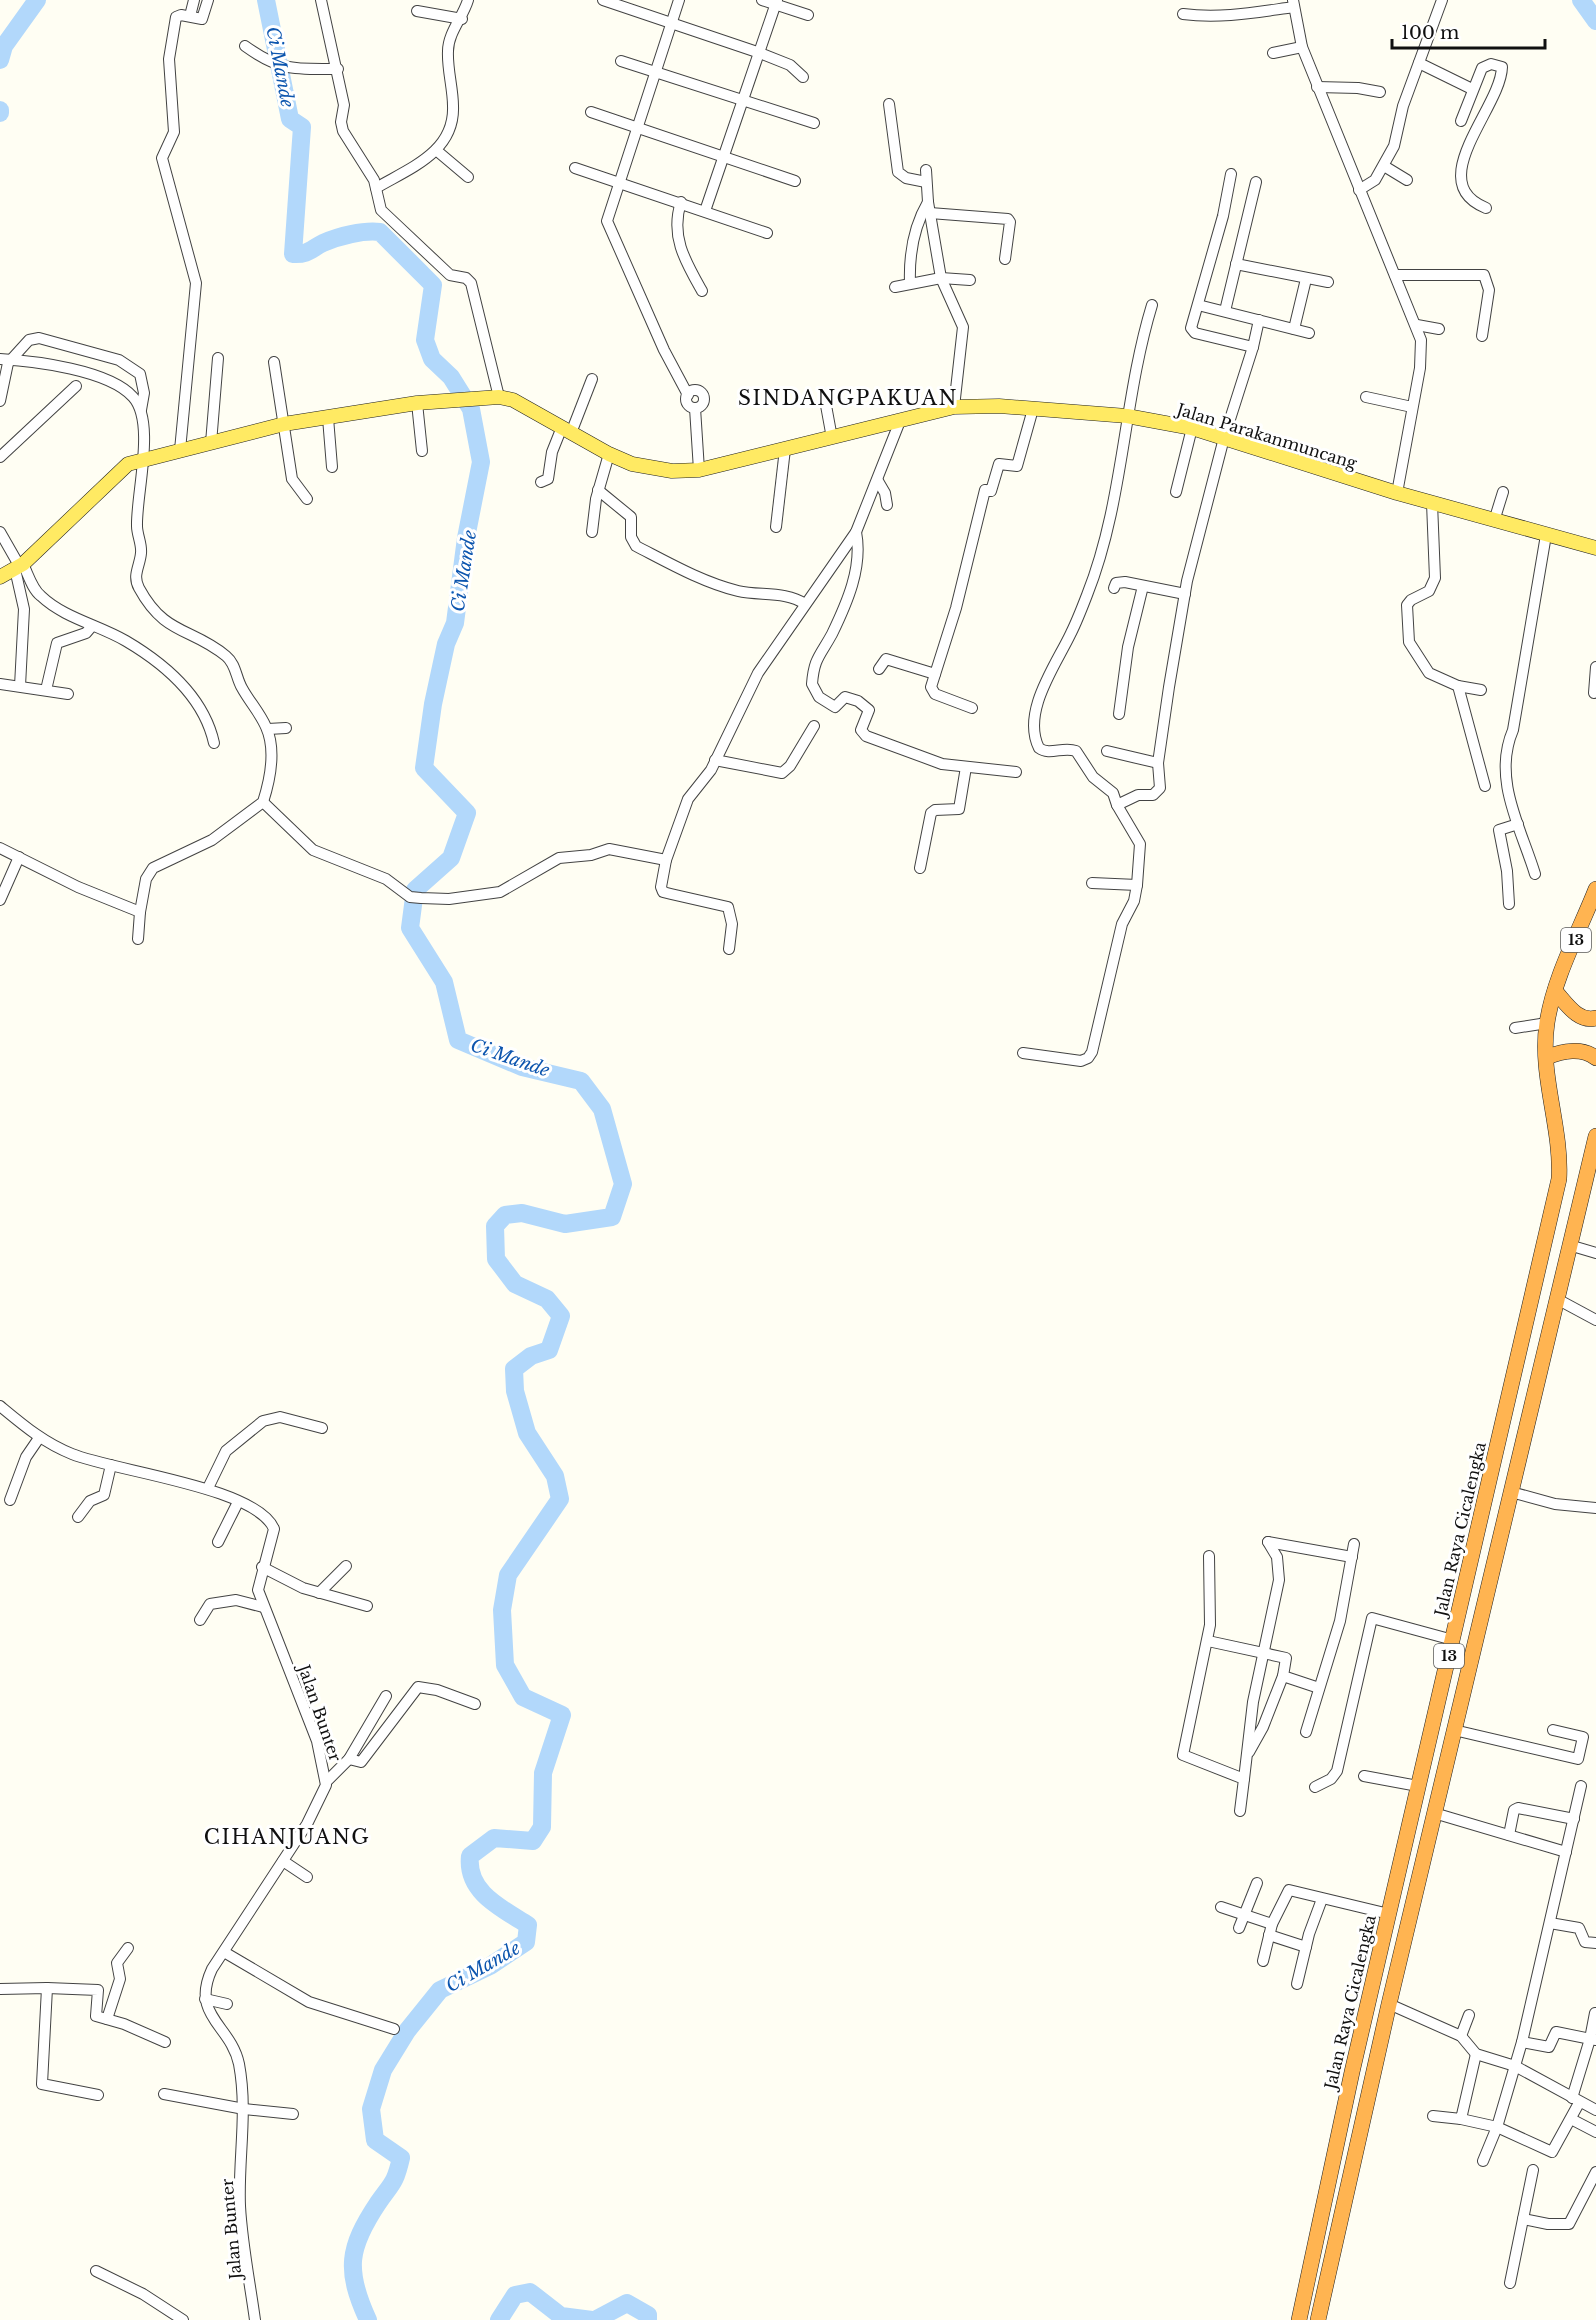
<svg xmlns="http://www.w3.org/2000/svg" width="1596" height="2320" font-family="'Libre Baskerville',serif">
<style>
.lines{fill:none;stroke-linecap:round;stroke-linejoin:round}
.river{stroke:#b2d8fb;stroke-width:18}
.minor-casing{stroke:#434343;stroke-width:12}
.major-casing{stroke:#212121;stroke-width:15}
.highway-casing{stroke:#212121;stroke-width:16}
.minor{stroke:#fff;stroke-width:10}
.major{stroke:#ffea63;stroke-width:14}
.highway{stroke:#ffb451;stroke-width:15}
.labels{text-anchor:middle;stroke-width:6;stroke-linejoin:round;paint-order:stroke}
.shield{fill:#fff;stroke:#585858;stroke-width:1.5}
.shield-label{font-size:15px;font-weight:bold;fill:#101010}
.street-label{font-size:16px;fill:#101010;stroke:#fff}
.water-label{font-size:18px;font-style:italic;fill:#0c55ae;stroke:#fff}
.quarter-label{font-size:20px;letter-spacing:1.5px;fill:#101010;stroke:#fff}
</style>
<rect width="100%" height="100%" fill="#fffef3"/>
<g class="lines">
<g class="river">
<path d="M266,0L290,119L302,127L293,254C308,255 311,249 323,243C339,236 363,230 380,232L433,285L425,340L432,359L451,377L471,409L481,462L466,538L455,623L446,644L433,704L424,768L467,813L451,858L415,890L410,928L444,982L458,1040L522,1067L581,1081L602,1109L623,1184L612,1217L565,1224L522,1213L505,1215L495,1226L496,1259L515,1284L547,1299L561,1316L549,1350L531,1356L514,1369L515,1391L527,1433L555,1476L560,1499L508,1575L502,1610L505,1665L523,1697L562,1715L543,1773L542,1827L533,1841L494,1838L470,1856C466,1892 501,1908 528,1925L526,1942L490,1966L440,1990L407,2031L383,2070L371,2109L375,2140L401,2158C395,2184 392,2183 378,2203C348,2248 345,2270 368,2320"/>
<polyline points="1581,0 1596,21"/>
<polyline points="0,60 4,46 37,0"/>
<polyline points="0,110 0,113"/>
<polyline points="499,2320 515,2295 530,2292 561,2316 592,2320"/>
<polyline points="595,2320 627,2303 648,2315 648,2320"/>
</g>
<g class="minor-casing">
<g id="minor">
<polyline points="321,0 344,105 341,122 343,131 374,180 381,210 450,275 466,278 471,283 499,397"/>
<polyline points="603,0 760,53 790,65 803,77"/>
<polyline points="679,0 607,221 664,350 688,395"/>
<polyline points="762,0 808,15"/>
<polyline points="1293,0 1302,47 1421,340 1420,368 1397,493"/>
<polyline points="417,11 462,19"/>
<path d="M1183,14C1221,19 1257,12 1294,7"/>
<polyline points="190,16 194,0"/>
<path d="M245,46C281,72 296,69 338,69"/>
<polyline points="1273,53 1302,47"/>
<polyline points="621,61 814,123"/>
<polyline points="1419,63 1472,89"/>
<polyline points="1317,87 1358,88 1380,92"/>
<polyline points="889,104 898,172 906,178 926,182"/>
<polyline points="591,112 795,181"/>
<path d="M1461,121L1482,68L1491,64L1502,67C1501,108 1422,182 1486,208"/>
<polyline points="436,150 468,177"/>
<polyline points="1384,166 1407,180"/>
<polyline points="575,168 767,233"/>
<polyline points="926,170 928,202 941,278 963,327 954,407"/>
<polyline points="1231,174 1223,216 1191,328 1195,333 1253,347"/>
<path d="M376,188C410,168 455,152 453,106C453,88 447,69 448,51C448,33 463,17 468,0"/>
<polyline points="1359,190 1375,180 1394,146 1403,106 1442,0"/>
<path d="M681,202C670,236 685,261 702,291"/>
<polyline points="705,211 777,0"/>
<polyline points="930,213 1008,219 1010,222 1005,259"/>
<polyline points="1236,264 1328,282"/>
<polyline points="1395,275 1484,275 1489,290 1482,336"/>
<path d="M910,283C909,255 914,226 928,202"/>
<polyline points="895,287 941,278 970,280"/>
<polyline points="1198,305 1309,333"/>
<polyline points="1225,311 1256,182"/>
<polyline points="1417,325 1439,329"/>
<polyline points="1294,329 1306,279"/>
<path d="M0,359C35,361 109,370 133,397C156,422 136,494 137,526C137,535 142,544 141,553C140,566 132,575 139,588C165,636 191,627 226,656C236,664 236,678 242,688C249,701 260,713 266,727C276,749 270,780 263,802L212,840L153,868L146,879L140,912"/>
<polyline points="9,362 29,340 39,338 119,360 140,374 144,393 141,410"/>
<polyline points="274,362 292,479 307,499"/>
<circle cx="695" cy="399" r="9"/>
<polyline points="1366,397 1412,407"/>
<polyline points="825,400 832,438"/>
<polyline points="0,401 8,363"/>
<polyline points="417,403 422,451"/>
<polyline points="695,408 699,470"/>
<polyline points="328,418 332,467"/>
<polyline points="571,433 592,379"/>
<polyline points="211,443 218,358"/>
<polyline points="180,450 196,283 162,158 174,132 169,59 176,17 181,15 202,19 208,0"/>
<polyline points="0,457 76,386"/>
<polyline points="878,481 885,493 887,505"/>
<polyline points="541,482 548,479 552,452 562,427"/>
<path d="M598,490L631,517V537L636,546C669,563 702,582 738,591C760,596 786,591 805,604"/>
<polyline points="1176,492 1192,428"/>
<polyline points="1432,503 1435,578 1429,591 1411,600 1407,605 1409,642 1429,673 1458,686 1485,786"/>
<polyline points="1494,521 1503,492"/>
<polyline points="776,527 785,449"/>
<polyline points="0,532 20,567"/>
<polyline points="592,532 596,499 609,454"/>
<path d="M856,532C863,567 847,603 832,634C820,656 814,658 812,684L819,697L835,707L845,697L858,701L869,710L861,730L866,736L942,764L1016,772"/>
<path d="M23,564C28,574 32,589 41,596C64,618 99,625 126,641C165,664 204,698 214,743"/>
<polyline points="15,569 24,609 20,686"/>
<polyline points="1114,588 1116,583 1125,582 1185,594"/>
<polyline points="879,669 886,659 935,674"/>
<polyline points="0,684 68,694"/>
<polyline points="1458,686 1481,690"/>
<polyline points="46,690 57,643 86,633 92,626"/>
<polyline points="1594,693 1596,667"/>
<polyline points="972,708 935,694 931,687 956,608 985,490 991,491 999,464 1017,466 1033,409"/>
<polyline points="1119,714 1128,647 1143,586"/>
<polyline points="268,729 286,728"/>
<polyline points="1107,751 1158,763"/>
<polyline points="715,760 782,773 790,766 814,726"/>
<polyline points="263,802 313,850 386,879 410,897 421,898 449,899 500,892 559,858 591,855 609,849 666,860"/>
<path d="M1117,805L1113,793L1093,777L1076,751C1063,746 1050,756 1039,748C1021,712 1056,665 1071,633C1077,621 1082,608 1087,595C1124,502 1123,400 1152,305"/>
<polyline points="0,848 78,887 140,912 138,939"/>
<polyline points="920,868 931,813 935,810 959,809 966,767"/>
<path d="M1535,874C1521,828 1492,779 1513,730L1546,535"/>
<polyline points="1092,883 1137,885"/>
<polyline points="0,900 19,857"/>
<polyline points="1509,904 1507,871 1499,830 1518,824"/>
<polyline points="729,949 732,924 728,907 671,894 663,892 661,887 666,860 688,799 711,770 758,673 856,532 900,421"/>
<polyline points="1515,1028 1547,1023"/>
<polyline points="1023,1053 1081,1061 1088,1058 1092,1052 1122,924 1134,901 1137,885 1140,844 1117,805 1138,795 1153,795 1160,788 1158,763 1169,687 1187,581 1224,438 1253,347 1259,320"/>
<polyline points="1569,1245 1596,1253"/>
<polyline points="1557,1299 1596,1320"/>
<path d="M0,1406C23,1425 44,1443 72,1454C113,1471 257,1487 274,1529L258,1590L317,1741L326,1785L307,1824L212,1969C190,2016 231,2025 239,2064C248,2112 238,2159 240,2206C242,2244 250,2283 255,2320"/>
<polyline points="208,1488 226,1451 263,1421 280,1417 322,1428"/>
<polyline points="1511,1492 1555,1504 1596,1508"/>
<polyline points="10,1500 26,1457 39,1438"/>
<polyline points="78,1517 90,1501 104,1495 111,1465"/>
<polyline points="218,1542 238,1502"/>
<polyline points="1268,1542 1352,1557"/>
<polyline points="1209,1556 1210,1625 1183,1755 1244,1779 1240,1811"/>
<polyline points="262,1567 303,1588 367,1606"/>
<polyline points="319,1593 346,1566"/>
<polyline points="200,1620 210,1604 236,1600 263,1607"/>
<polyline points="1208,1641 1286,1658 1283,1676 1319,1688"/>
<polyline points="1454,1730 1578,1759 1583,1737 1553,1730"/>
<polyline points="1306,1732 1340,1621 1354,1544"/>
<polyline points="1249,1752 1263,1727 1283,1676"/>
<polyline points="349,1759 361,1762 418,1687 437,1690 475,1704"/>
<polyline points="1364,1776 1418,1786"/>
<polyline points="1244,1779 1253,1702 1279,1580 1277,1557 1268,1542"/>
<polyline points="327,1781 349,1759 386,1696"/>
<polyline points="1315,1787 1331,1779 1337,1771 1372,1618 1453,1640"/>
<polyline points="1434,1813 1566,1852"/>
<polyline points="1509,1835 1514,1810 1518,1808 1574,1819"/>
<polyline points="283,1861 307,1877"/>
<polyline points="1221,1907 1272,1924"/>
<polyline points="1550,1923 1579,1928 1585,1942 1596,1943"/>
<polyline points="1239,1928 1257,1883"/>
<polyline points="1269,1935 1306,1947"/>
<polyline points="224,1952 309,2002 394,2029"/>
<polyline points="1263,1961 1272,1924 1289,1890 1389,1914"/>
<polyline points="1297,1984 1309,1934 1322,1899"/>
<polyline points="47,1988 98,1990 96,2016 124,2024 165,2042"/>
<polyline points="0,1989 47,1988 42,2084 98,2095"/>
<polyline points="205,1999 227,2004"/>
<polyline points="1389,2004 1461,2036 1476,2054 1515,2066 1596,2110"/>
<polyline points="107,2019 120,1979 117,1963 128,1948"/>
<polyline points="1461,2036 1469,2015"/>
<polyline points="1522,2042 1549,2047 1556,2032 1596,2040"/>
<polyline points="164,2094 244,2109 293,2114"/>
<polyline points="1572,2098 1590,2039 1595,2013"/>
<polyline points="1433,2116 1461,2119 1476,2054"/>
<polyline points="1461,2119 1497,2127 1552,2152 1579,2103"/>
<polyline points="1571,2119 1596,2132"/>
<polyline points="1483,2161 1497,2127 1522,2042 1581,1786"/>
<polyline points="1523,2219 1548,2224 1569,2224 1596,2172"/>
<polyline points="96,2271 143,2294 183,2320"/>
<polyline points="1510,2283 1533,2170"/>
</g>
</g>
<g class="major-casing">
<polyline id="major" points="0,577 23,564 128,464 284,424 417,403 499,397 513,400 609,454 632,464 672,471 699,470 954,407 999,406 1127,416 1192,428 1397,493 1596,548"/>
</g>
<g class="highway-casing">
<g id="highway">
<path d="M1555,991C1566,1003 1578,1023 1596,1018"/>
<path d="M1547,1057C1563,1051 1581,1047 1596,1058"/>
<path d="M1299,2320L1352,2072L1559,1179C1562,1127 1539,1075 1547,1023C1554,977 1579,932 1596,889"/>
<polyline points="1318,2320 1389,2004 1596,1136"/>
</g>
</g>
<use href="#minor" class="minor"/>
<use href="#major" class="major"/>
<use href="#highway" class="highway"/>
</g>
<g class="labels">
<g class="shield">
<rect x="1561" y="928" width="30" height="24" rx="4.5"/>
<rect x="1434" y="1644" width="30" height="24" rx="4.5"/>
</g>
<g class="shield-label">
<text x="1576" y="945">13</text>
<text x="1449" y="1661">13</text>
</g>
<g class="street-label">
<text transform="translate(1267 436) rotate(17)" y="6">Jalan Parakanmuncang</text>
<text transform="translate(1460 1529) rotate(-77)" y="6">Jalan Raya Cicalengka</text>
<text transform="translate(320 1713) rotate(71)" y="6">Jalan Bunter</text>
<text transform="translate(1350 2002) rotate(-77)" y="6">Jalan Raya Cicalengka</text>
<text transform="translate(231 2229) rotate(-95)" y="6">Jalan Bunter</text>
</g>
<g class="water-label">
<text transform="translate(280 67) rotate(79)" y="6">Ci Mande</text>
<text transform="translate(464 571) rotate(-81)" y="6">Ci Mande</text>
<text transform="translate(510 1058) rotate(19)" y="6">Ci Mande</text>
<text transform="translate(483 1967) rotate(-30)" y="6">Ci Mande</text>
</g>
<g class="quarter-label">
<text x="848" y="405">SINDANGPAKUAN</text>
<text x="287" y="1844">CIHANJUANG</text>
</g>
</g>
<path d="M1392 39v9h153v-9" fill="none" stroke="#101010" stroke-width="3"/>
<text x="1401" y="39" font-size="18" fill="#101010" stroke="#ffffff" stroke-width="4.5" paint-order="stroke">100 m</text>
</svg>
